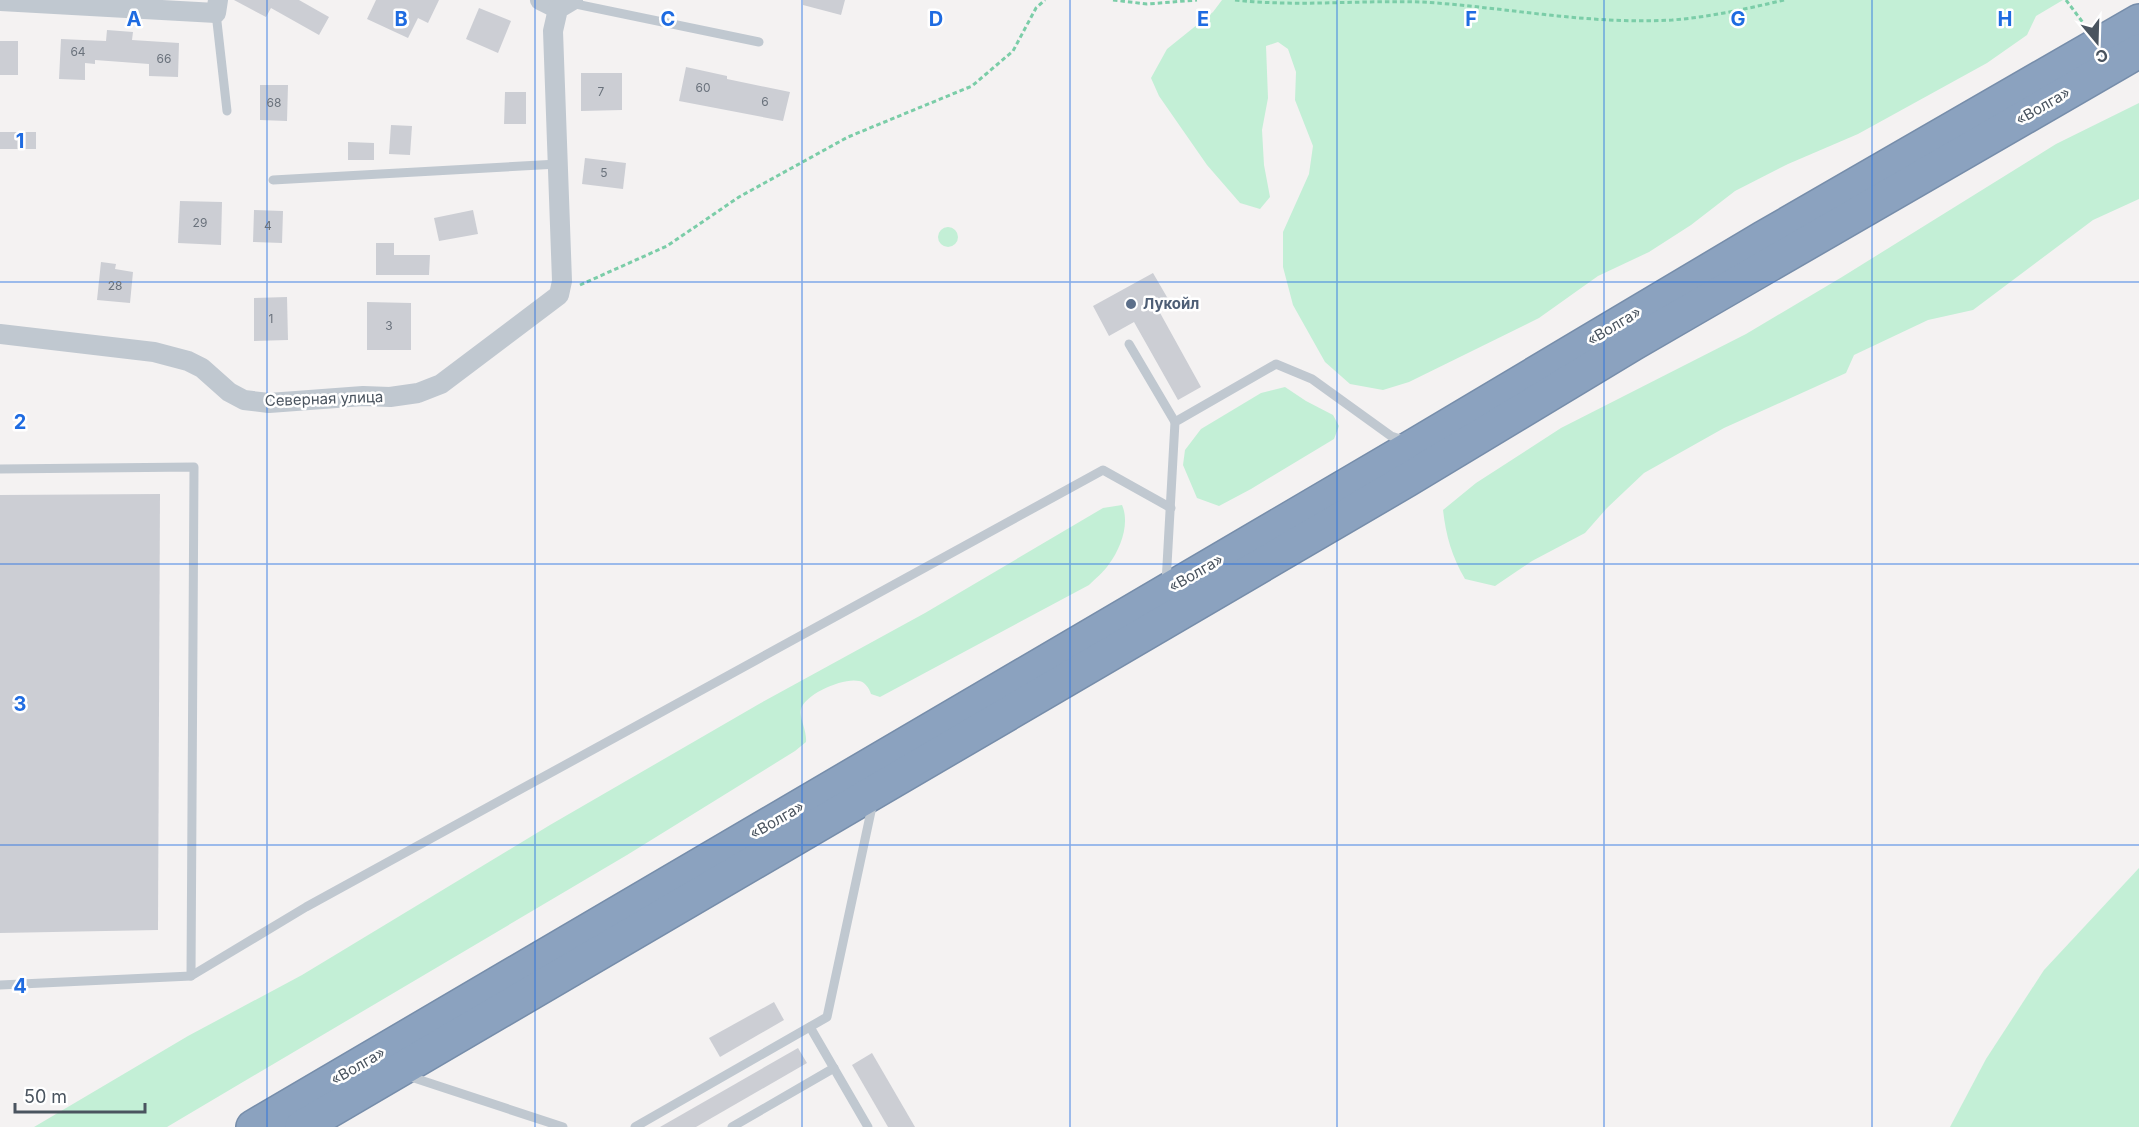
<svg xmlns="http://www.w3.org/2000/svg" width="2139" height="1127" font-family="Inter,sans-serif">
<style>
.green{fill:#c3efd6}
.building{fill:#ccced4}
.lines{fill:none;stroke-linecap:round;stroke-linejoin:round}
.highway-casing{stroke:#768daa;stroke-width:36}
.path{stroke:#7bcda8;stroke-width:3;stroke-dasharray:4.5 3;stroke-linecap:butt}
.lane{stroke:#c0c8d0;stroke-width:9}
.street{stroke:#c0c8d0;stroke-width:20}
.highway{stroke:#8ba2bf;stroke-width:33}
.grid{fill:none;stroke:#1e6be1;stroke-width:1.5;stroke-opacity:0.55}
.service-dot{fill:#5c6f8a;stroke:#fff;stroke-width:2}
.labels{text-anchor:middle;stroke-width:5;stroke-linejoin:round;paint-order:stroke}
.number-label{font-size:12px;fill:#6a727c}
.street-label{font-size:15px;fill:#4a545f;stroke:#fff}
.service-label{font-size:15px;font-weight:bold;fill:#4e5e75;stroke:#fff;text-anchor:start}
.grid-label{font-size:20px;text-anchor:middle;font-weight:bold;fill:#1e6be1;stroke:#fff;stroke-width:5;stroke-linejoin:round;paint-order:stroke}
</style>
<rect width="100%" height="100%" fill="#f4f2f2"/>
<g class="green">
<polygon points="1222,0 2063,0 2036,16 2027,35 1987,63 1858,134 1788,164 1735,191 1691,225 1649,252 1598,276 1539,318 1409,382 1383,390 1350,384 1325,362 1293,305 1283,267 1283,232 1309,174 1313,146 1295,100 1296,72 1288,49 1278,42 1266,46 1268,98 1262,130 1264,165 1270,197 1260,209 1240,203 1207,165 1159,96 1151,78 1167,49 1213,12"/>
<path d="M2139,103V199L2093,220L1973,310L1928,320L1854,355L1846,373L1724,428L1644,473L1607,508L1585,533L1532,561L1495,586L1465,579C1452,557 1446,536 1443,510L1476,483L1561,428L1746,334L1842,277L2056,144Z"/>
<circle cx="948" cy="237" r="10"/>
<polygon points="1285,387 1306,401 1333,415 1339,426 1334,439 1251,489 1219,506 1197,498 1183,465 1185,450 1201,429 1261,393"/>
<path d="M1122,505C1130,523 1121,548 1109,564C1104,572 1095,579 1089,585L880,697L871,694C869,688 865,682 859,681C844,677 805,694 801,709C799,718 807,730 806,742L795,751L627,855L167,1127H34L188,1036L302,975L550,825L759,704L925,613L1103,508Z"/>
<polygon points="2139,868 2139,1127 1950,1127 1986,1059 2044,970"/>
</g>
<g class="building">
<polygon points="234,0 299,0 329,17 319,35 271,8 266,17"/>
<polygon points="376,0 439,0 428,23 418,18 408,38 367,19"/>
<polygon points="803,0 845,0 841,15 803,5"/>
<polygon points="479,8 511,21 498,53 466,39"/>
<polygon points="107,30 133,32 132,40 179,43 178,77 149,76 149,64 95,60 95,64 85,63 85,80 59,79 61,39 106,41"/>
<rect x="0" y="41" width="18" height="34"/>
<polygon points="686,67 727,76 727,79 790,92 783,121 679,101"/>
<polygon points="581,73 622,73 622,110 581,111"/>
<polygon points="260,85 288,85 287,121 260,120"/>
<polygon points="505,92 526,92 526,124 504,124"/>
<polygon points="391,125 412,126 410,155 389,154"/>
<rect x="0" y="132" width="36" height="17"/>
<polygon points="348,142 374,143 374,160 348,160"/>
<polygon points="585,158 626,163 623,189 582,184"/>
<polygon points="180,201 222,202 221,245 178,243"/>
<polygon points="254,210 283,211 282,243 253,242"/>
<polygon points="473,210 478,234 439,241 434,218"/>
<polygon points="376,243 394,243 394,255 430,255 429,275 376,275"/>
<polygon points="101,262 116,264 115,269 133,272 130,303 97,300"/>
<polygon points="1153,273 1171,304 1159,311 1201,387 1178,400 1134,322 1109,336 1093,306"/>
<polygon points="287,297 288,340 254,341 254,298"/>
<polygon points="367,302 411,303 411,350 367,350"/>
<polygon points="160,494 158,930 0,933 0,495"/>
<polygon points="774,1002 784,1020 720,1057 709,1038"/>
<polygon points="798,1048 807,1063 696,1127 660,1127"/>
<polygon points="872,1053 915,1127 888,1127 852,1065"/>
</g>
<g class="lines">
<g class="highway-casing">
<g id="highway">
<polyline points="253,1127 1417,444 1763,238 2139,21"/>
<polyline points="302,1127 1407,480 1634,343 2139,51"/>
</g>
</g>
<g class="path">
<polyline points="1113,0 1147,4 1197,0"/>
<path d="M1235,0C1297,7 1360,0 1422,2C1505,7 1588,25 1672,20C1710,17 1746,9 1784,0"/>
<polyline points="2066,0 2084,24"/>
<polyline points="580,285 667,246 739,197 848,137 972,86 1013,51 1036,8 1045,0"/>
</g>
<g class="lane">
<polyline points="571,3 759,42"/>
<polyline points="216,13 227,111"/>
<polyline points="273,180 558,164"/>
<polyline points="1129,344 1175,422"/>
<polyline points="0,469 194,467 191,976"/>
<polyline points="1166,583 1175,422 1276,364 1312,379 1391,436 1406,441"/>
<polyline points="0,985 191,976 306,907 1103,470 1171,508"/>
<polyline points="810,1027 868,1127"/>
<polyline points="405,1075 563,1127"/>
<polyline points="635,1127 827,1017 873,802"/>
<polyline points="732,1127 834,1068"/>
</g>
<g class="street">
<polyline points="540,0 558,9"/>
<polyline points="0,1 216,13 218,0"/>
<polyline points="0,334 154,352 188,361 202,368 229,392 244,400 269,403 363,396 390,397 418,393 441,384 559,295 562,281 553,31 558,9 573,0"/>
</g>
<use href="#highway" class="highway"/>
</g>
<path class="grid" d="M267,0V1127M535,0V1127M802,0V1127M1070,0V1127M1337,0V1127M1604,0V1127M1872,0V1127M0,282H2139M0,564H2139M0,845H2139"/>
<circle class="service-dot" cx="1131" cy="304" r="6"/>
<g class="labels">
<g class="number-label">
<text x="78" y="56">64</text>
<text x="164" y="63">66</text>
<text x="703" y="92">60</text>
<text x="601" y="96">7</text>
<text x="765" y="106">6</text>
<text x="274" y="107">68</text>
<text x="604" y="177">5</text>
<text x="200" y="227">29</text>
<text x="268" y="230">4</text>
<text x="115" y="290">28</text>
<text x="271" y="323">1</text>
<text x="389" y="330">3</text>
</g>
<g class="street-label">
<text transform="translate(2043 106) rotate(-30)" y="5">«Волга»</text>
<text transform="translate(1614 326) rotate(-31)" y="5">«Волга»</text>
<text transform="translate(324 399) rotate(-2)" y="5">Северная улица</text>
<text transform="translate(1196 573) rotate(-30)" y="5">«Волга»</text>
<text transform="translate(777 820) rotate(-30)" y="5">«Волга»</text>
<text transform="translate(358 1066) rotate(-30)" y="5">«Волга»</text>
</g>
<g class="service-label">
<text x="1143" y="309">Лукойл</text>
</g>
</g>
<g class="grid-label">
<text x="134" y="26">A</text>
<text x="401" y="26">B</text>
<text x="668" y="26">C</text>
<text x="936" y="26">D</text>
<text x="1203" y="26">E</text>
<text x="1471" y="26">F</text>
<text x="1738" y="26">G</text>
<text x="2005" y="26">H</text>
<text x="20" y="148">1</text>
<text x="20" y="429">2</text>
<text x="20" y="711">3</text>
<text x="20" y="993">4</text>
</g>
<g transform="translate(2097 42) rotate(161)" stroke="#ffffff" stroke-width="4.5" paint-order="stroke">
<path d="M0-4.5L10 22L0 15L-10 22Z" fill="#4a545f"/>
<text y="-9" font-size="16" font-weight="bold" text-anchor="middle" fill="#4a545f">С</text>
</g>
<path d="M15 1103v9h130v-9" fill="none" stroke="#4a545f" stroke-width="3"/>
<text x="24" y="1103" font-size="18" fill="#4a545f" stroke="#ffffff" stroke-width="4.5" paint-order="stroke">50 m</text>
</svg>
